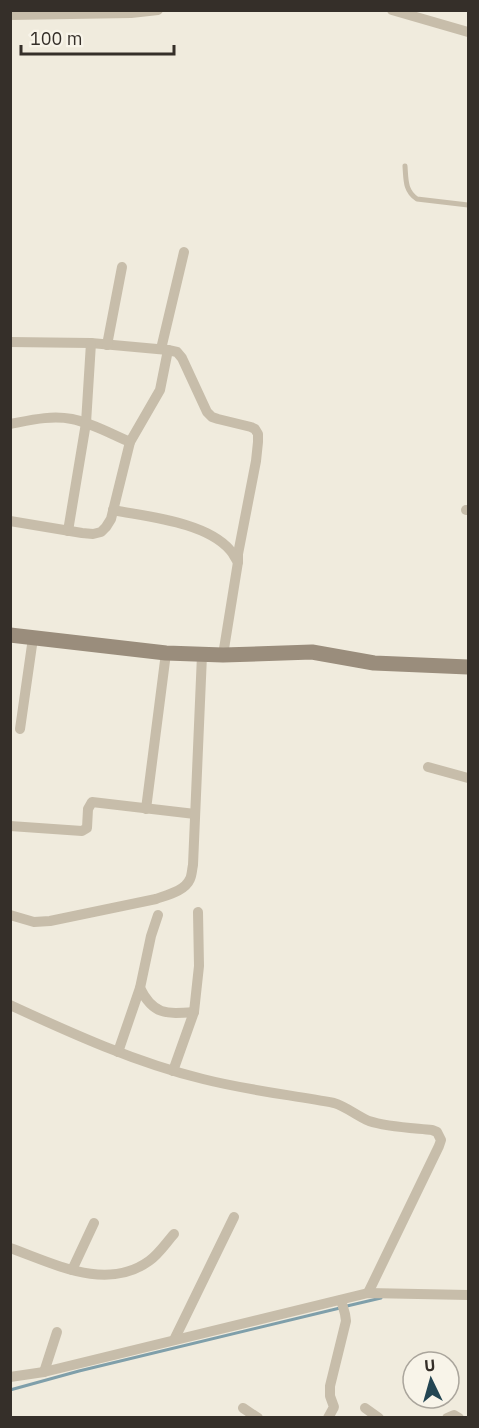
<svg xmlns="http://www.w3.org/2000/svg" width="479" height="1428" font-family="'IBM Plex Sans',sans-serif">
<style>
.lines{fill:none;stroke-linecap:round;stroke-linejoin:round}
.stream{stroke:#7f9faa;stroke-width:3}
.lane{stroke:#c7bdaa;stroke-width:5}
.street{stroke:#c7bdaa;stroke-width:10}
.secondary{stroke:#9a8d7c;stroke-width:15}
</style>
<rect width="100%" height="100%" fill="#f0ebdd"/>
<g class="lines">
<g class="stream">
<polyline points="347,1306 381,1298"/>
<polyline points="10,1390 79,1371 340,1308"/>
</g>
<path class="lane" d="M405,166C406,180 405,191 417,199L468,205"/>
<g class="street">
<polyline points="392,10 468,32"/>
<polyline points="10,15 131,13 158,10"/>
<polyline points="10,342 91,343 168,350 177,352 182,358 207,412 212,417 218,419 251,427 255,429 258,434 258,442 256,461 238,554 238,562 223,655"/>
<polyline points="107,345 122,267"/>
<polyline points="161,349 184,252"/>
<path d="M10,424C31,420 51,415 72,419C92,423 111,434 130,442"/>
<path d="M113,510C148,517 206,522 230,550C233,553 235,558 238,562"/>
<polyline points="466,510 468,510"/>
<polyline points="10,521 82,533 93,534 101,532 106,527 111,519 130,442 160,390 168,350"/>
<polyline points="68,531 86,423 91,343"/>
<polyline points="20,729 33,638"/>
<polyline points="428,767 468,778"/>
<polyline points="146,809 166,653"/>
<polyline points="10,826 82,831 87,828 88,809 92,802 195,814"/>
<path d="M10,915L34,922L50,921L156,899C167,895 185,891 190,879C192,875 192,869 193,865L202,655"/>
<path d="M140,988C153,1015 166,1014 194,1012"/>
<path d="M10,1005C73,1034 137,1063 203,1079C246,1090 291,1095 334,1103C347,1107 357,1116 369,1121C387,1127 413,1128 432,1130L437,1132L441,1140L439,1146L368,1293"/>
<polyline points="118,1052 140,988 151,936 158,915"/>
<polyline points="173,1071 194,1012 199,966 198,912"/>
<path d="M10,1248C53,1263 106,1292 149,1261C159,1254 166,1243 174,1234"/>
<polyline points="72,1270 94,1223"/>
<polyline points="174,1340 234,1217"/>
<polyline points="44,1372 57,1332"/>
<polyline points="10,1377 44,1372 368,1293 468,1295"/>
<polyline points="243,1408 258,1418"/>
<polyline points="365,1408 379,1418"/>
<polyline points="328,1418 334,1407 330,1396 330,1386 346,1321 345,1314 341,1300"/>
<polyline points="447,1418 454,1415 459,1418"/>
</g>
<polyline class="secondary" points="10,635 166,653 223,655 312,652 374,663 468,667"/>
</g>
<rect width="479" height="1428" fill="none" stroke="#352f29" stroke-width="24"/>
<g transform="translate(431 1380) rotate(355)"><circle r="28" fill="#f8f4e9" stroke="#aaa59c" stroke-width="1.5"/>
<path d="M0-4.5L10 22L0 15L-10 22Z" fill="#234552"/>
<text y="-9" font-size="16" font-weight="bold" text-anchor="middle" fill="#352f29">U</text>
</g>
<path d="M21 45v9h153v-9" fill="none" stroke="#352f29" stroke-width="3"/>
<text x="30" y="45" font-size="18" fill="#352f29" stroke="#f8f4e9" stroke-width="4.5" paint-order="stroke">100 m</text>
</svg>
